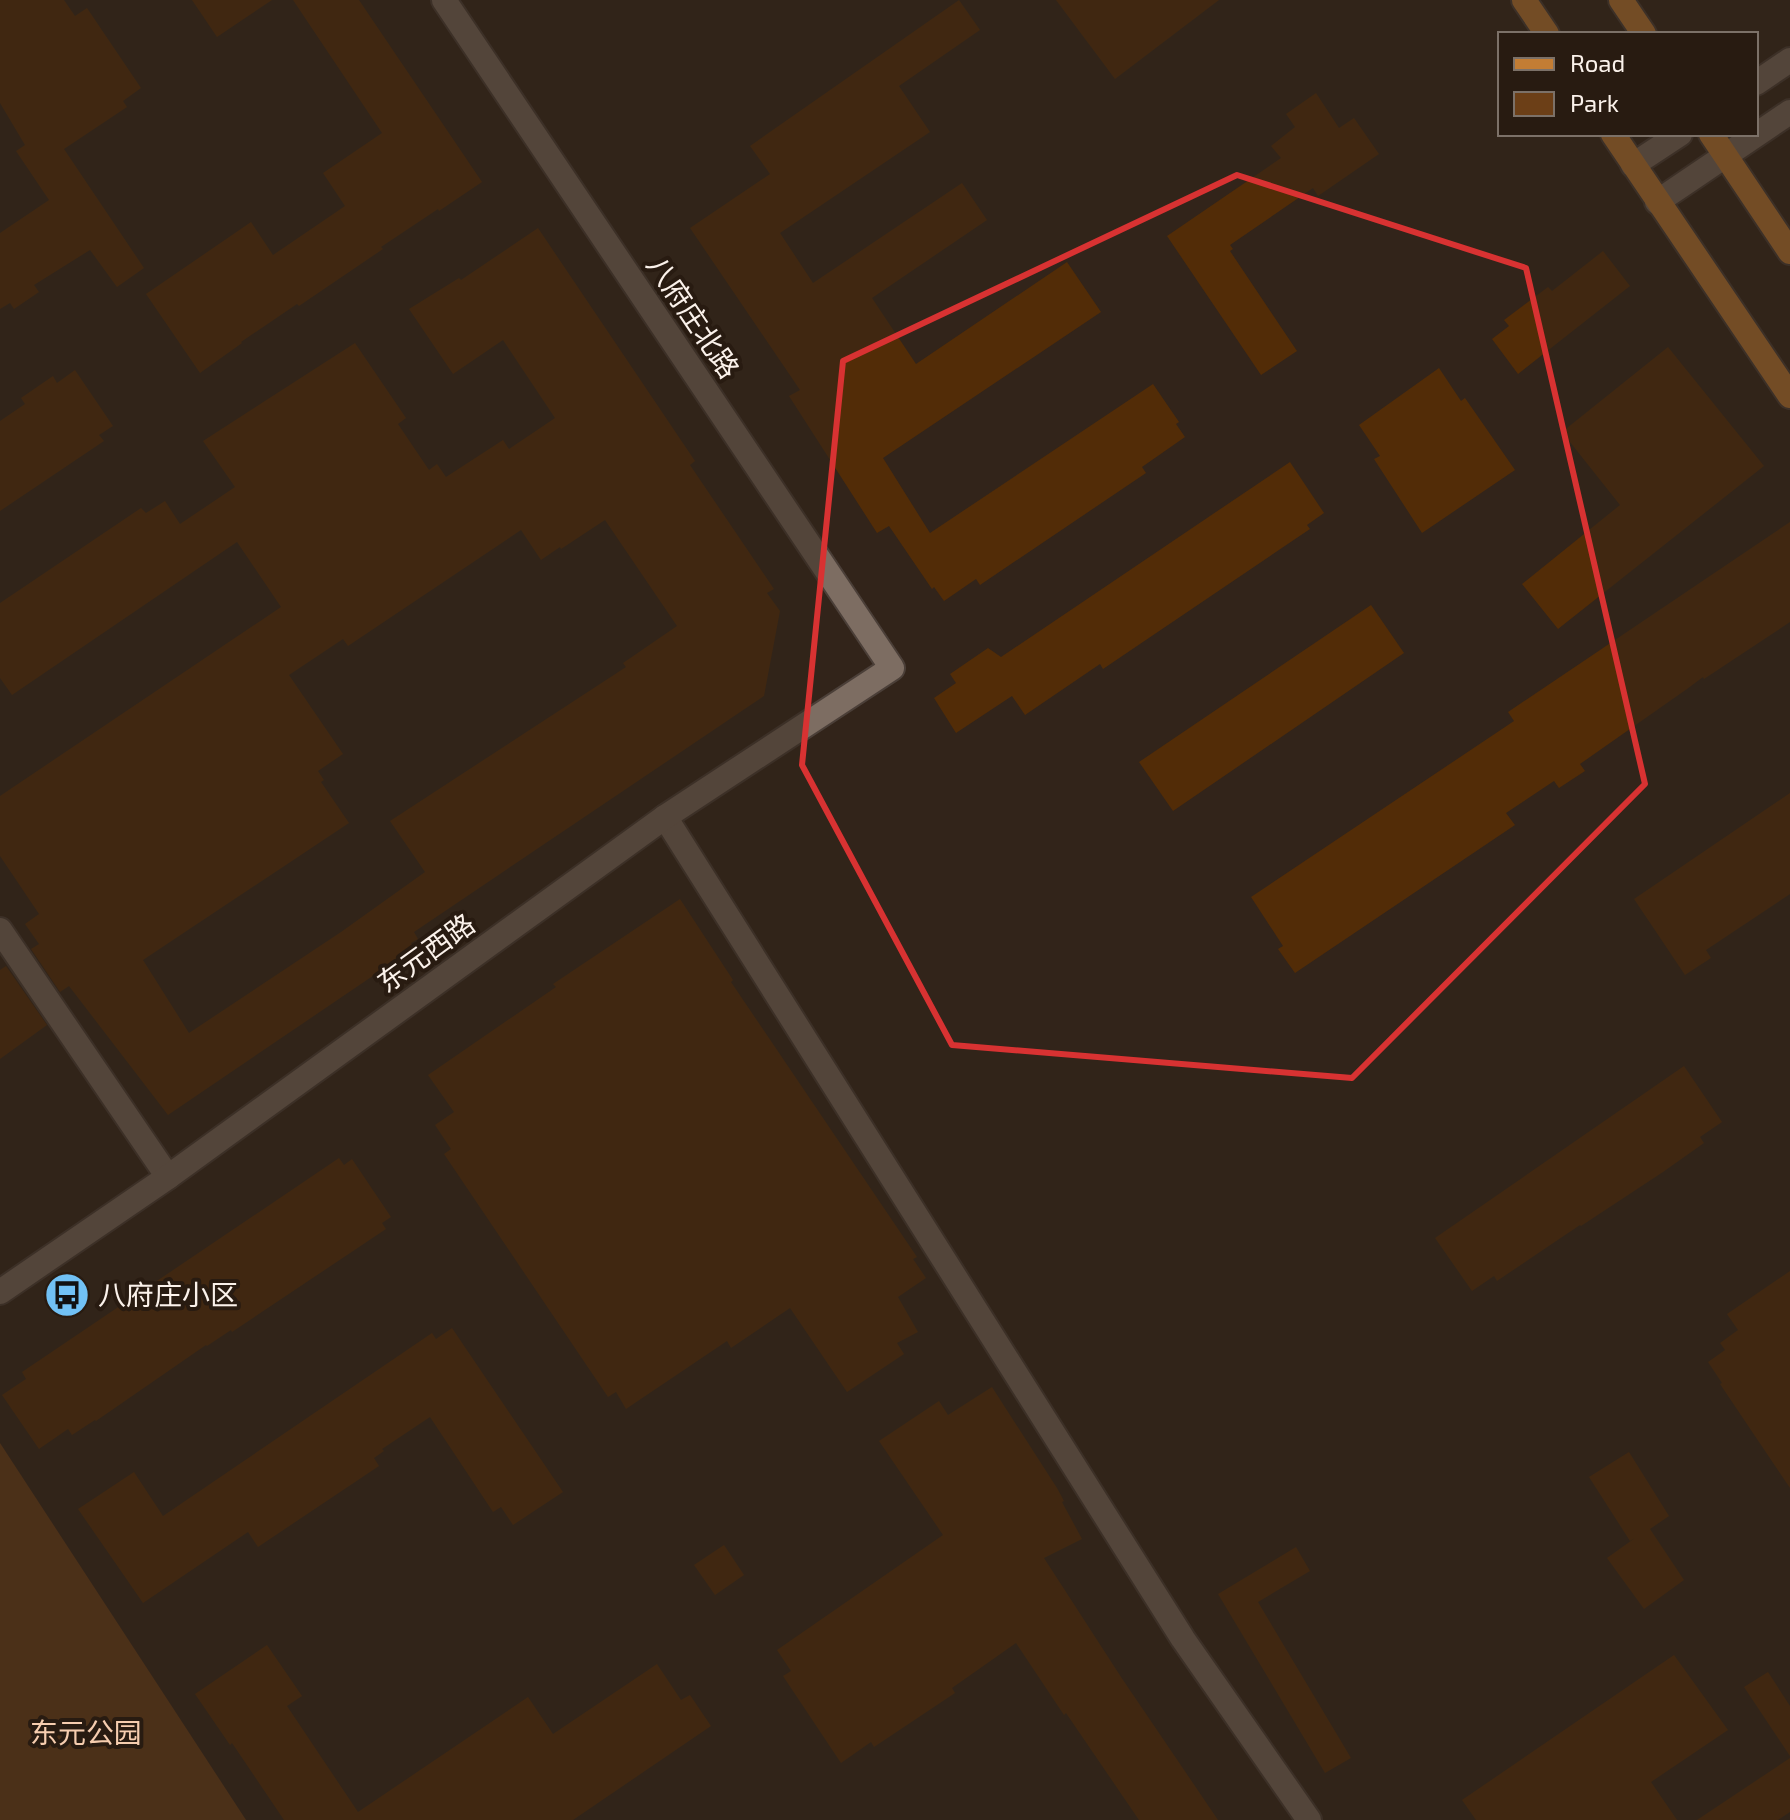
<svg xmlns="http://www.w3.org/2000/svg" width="1790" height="1820" font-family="'Exo 2','Noto Sans SC',sans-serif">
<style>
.green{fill:#6c3f17}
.building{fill:#522c07;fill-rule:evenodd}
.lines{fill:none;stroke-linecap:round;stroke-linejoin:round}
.minor-casing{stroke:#4b3f38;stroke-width:28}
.major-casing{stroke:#4b3f38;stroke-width:28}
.minor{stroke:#7d6d62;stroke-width:24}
.major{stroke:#c37d34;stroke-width:24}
.marked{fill:none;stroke:#d83232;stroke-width:6;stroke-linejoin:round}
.labels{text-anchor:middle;stroke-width:8;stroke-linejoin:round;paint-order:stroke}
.street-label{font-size:28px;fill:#fbf2eb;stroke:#281b11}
.poi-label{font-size:28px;fill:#fbf2eb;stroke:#281b11;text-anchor:start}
.park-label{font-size:28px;fill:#f6cdaf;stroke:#281b11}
</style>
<rect width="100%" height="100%" fill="#32241a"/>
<polygon class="green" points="0,1443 246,1820 0,1820"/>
<g class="building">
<polygon points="0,0 64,0 75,16 87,8 141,88 123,101 127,107 64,149 144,268 117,287 90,250 34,285 39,292 14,309 10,303 0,309 0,233 49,200 16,151 25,145 0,103"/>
<polygon points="192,0 272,0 217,37"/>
<polygon points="293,0 359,0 482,182 439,211 438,209 381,247 383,249 299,306 297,304 241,342 242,343 200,373 146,294 251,222 273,255 345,206 323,173 382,133"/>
<polygon points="959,0 980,30 899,86 930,132 780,233 813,283 962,183 987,220 872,298 916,364 1067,262 1101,312 883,458 930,533 1153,384 1179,422 1176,424 1185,437 1142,467 1146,473 980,585 976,579 944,601 934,587 932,589 889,526 877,533 789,396 800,390 690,228 770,174 750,146"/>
<polygon points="1056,0 1219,0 1115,79"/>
<polygon points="1316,93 1339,128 1354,118 1379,154 1318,196 1313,188 1230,245 1233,249 1230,251 1297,351 1261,375 1167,236 1281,158 1271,146 1295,127 1286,114"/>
<path d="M538,228L695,461L690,465L774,589L767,593L780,611L764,696L414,932L418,939L411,943L414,948L168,1115L69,986L60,992L31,949L39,944L25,924L39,914L0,856V796L281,607L237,542L12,695L0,678V603L141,508L146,513L165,501L180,524L235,487L203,441L355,343L406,418L398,424L429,470L437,464L446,477L503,440L509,449L555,418L503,340L453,374L409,309L459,278L461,280ZM605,520L677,626L623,663L626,667L390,821L425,872L341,932L189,1033L143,960L349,823L321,782L324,780L318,771L343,754L289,675L343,639L348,646L521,530L541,560L560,547L561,549Z"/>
<polygon points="1603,251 1630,286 1518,374 1492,339 1509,326 1504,320 1548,287 1552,291"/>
<polygon points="1668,347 1764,466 1558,629 1522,584 1620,505 1562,432"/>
<polygon points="1439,368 1461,401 1465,398 1515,470 1422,533 1374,459 1380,456 1359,425"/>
<polygon points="75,370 113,426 99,435 104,441 0,511 0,421 25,404 21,398 53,376 57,383"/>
<polygon points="1290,462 1324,513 1307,525 1310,529 1103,669 1100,664 1025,715 1012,696 956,733 934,698 956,683 950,674 988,648 1001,657"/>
<polygon points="1790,522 1790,622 1704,679 1703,677 1687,689 1580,764 1585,771 1559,788 1554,781 1506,813 1515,825 1295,973 1278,949 1283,946 1251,897 1514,721 1508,712"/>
<polygon points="1371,605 1404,653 1173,811 1139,762"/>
<polygon points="1790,793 1790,894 1706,950 1711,958 1685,975 1634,899"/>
<polygon points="680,899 733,980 731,982 917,1257 913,1259 926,1278 898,1297 918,1332 897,1343 904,1354 847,1392 790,1308 731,1348 727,1341 626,1409 616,1392 608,1397 444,1154 451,1149 435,1125 454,1112 428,1075 556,987 553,984"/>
<polygon points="6,966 47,1025 0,1059 0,970"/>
<polygon points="1684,1066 1722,1122 1700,1137 1704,1143 1663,1172 1581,1226 1580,1225 1497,1281 1494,1276 1472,1291 1435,1238"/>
<polygon points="339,1158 344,1165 352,1159 391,1217 382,1223 386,1229 232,1332 231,1330 207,1346 206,1345 96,1421 95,1420 72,1435 68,1429 39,1449 2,1395 26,1379 22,1372"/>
<polygon points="1790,1271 1790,1488 1720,1384 1722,1383 1708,1362 1725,1350 1720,1343 1738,1330 1727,1314"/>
<polygon points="452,1328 563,1492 513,1525 501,1507 493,1512 430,1417 382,1449 384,1451 374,1458 379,1466 258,1547 248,1532 143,1603 78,1509 134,1472 163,1516 432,1333 436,1339"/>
<polygon points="992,1387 1057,1488 1064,1501 1062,1502 1082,1539 1044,1558 1121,1677 1218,1820 1139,1820 1066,1713 1064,1715 1016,1643 952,1688 955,1693 874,1747 871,1742 841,1763 783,1676 791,1671 777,1650 943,1535 879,1441 939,1401 948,1415"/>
<polygon points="1629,1452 1669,1516 1650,1529 1684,1580 1644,1609 1607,1558 1635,1538 1630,1541 1589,1477"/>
<polygon points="724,1545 744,1575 715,1595 694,1565"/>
<polygon points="1296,1547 1310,1571 1258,1602 1351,1758 1325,1773 1218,1594"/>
<polygon points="267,1645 302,1696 287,1706 358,1812 528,1697 553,1734 657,1664 681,1700 690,1695 711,1726 573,1820 284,1820 232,1743 230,1745 195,1694"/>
<polygon points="1674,1655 1728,1730 1651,1782 1677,1820 1476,1820 1462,1800"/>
<polygon points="1768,1672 1790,1706 1790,1756 1744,1687"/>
<polygon points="1790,1758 1790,1812 1778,1820 1697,1820"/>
</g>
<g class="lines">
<g class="minor-casing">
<g id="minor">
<polyline points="1756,83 1790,60"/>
<polyline points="1633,165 1680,134"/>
<polyline points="1657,202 1790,112"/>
<polyline points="665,817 1183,1639 1309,1820"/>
<polyline points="0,930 168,1177"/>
<polyline points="0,1292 168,1177 665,817 892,668 444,0"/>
</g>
</g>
<g class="major-casing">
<g id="major">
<polyline points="1524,0 1547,34"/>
<polyline points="1621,0 1644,34"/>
<polyline points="1613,134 1790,396"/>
<polyline points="1711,134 1790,252"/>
</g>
</g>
<use href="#minor" class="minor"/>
<use href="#major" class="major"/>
</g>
<path d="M0 0H1790V1820H0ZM1237,175L1526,268L1645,784L1352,1078L952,1045L802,765L843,361Z" fill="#32241a" fill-opacity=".55" fill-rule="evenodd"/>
<path class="marked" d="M1237,175L1526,268L1645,784L1352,1078L952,1045L802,765L843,361Z"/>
<defs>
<g id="bus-disc" transform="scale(2.3)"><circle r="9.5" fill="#71c1f5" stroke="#281b11"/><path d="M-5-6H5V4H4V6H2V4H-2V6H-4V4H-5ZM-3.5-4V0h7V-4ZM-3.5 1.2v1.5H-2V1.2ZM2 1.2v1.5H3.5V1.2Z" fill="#111"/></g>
</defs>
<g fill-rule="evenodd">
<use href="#bus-disc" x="67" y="1295"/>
</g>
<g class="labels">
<g class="street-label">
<text transform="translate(693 317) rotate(56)" y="10">八府庄北路</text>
<text transform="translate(426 953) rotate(-36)" y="10">东元西路</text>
</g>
<g class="poi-label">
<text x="98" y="1305">八府庄小区</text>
</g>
<g class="park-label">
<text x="86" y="1743">东元公园</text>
</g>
</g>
<rect x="1498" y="32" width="260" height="104" fill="#281b11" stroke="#7c7168" stroke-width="2"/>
<rect x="1514" y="58" width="40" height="12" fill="#c37d34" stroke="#7c7168" stroke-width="2"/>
<text x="1570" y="72" font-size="24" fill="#fbf2eb">Road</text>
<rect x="1514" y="92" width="40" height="24" fill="#6c3f17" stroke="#7c7168" stroke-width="2"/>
<text x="1570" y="112" font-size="24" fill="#fbf2eb">Park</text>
</svg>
